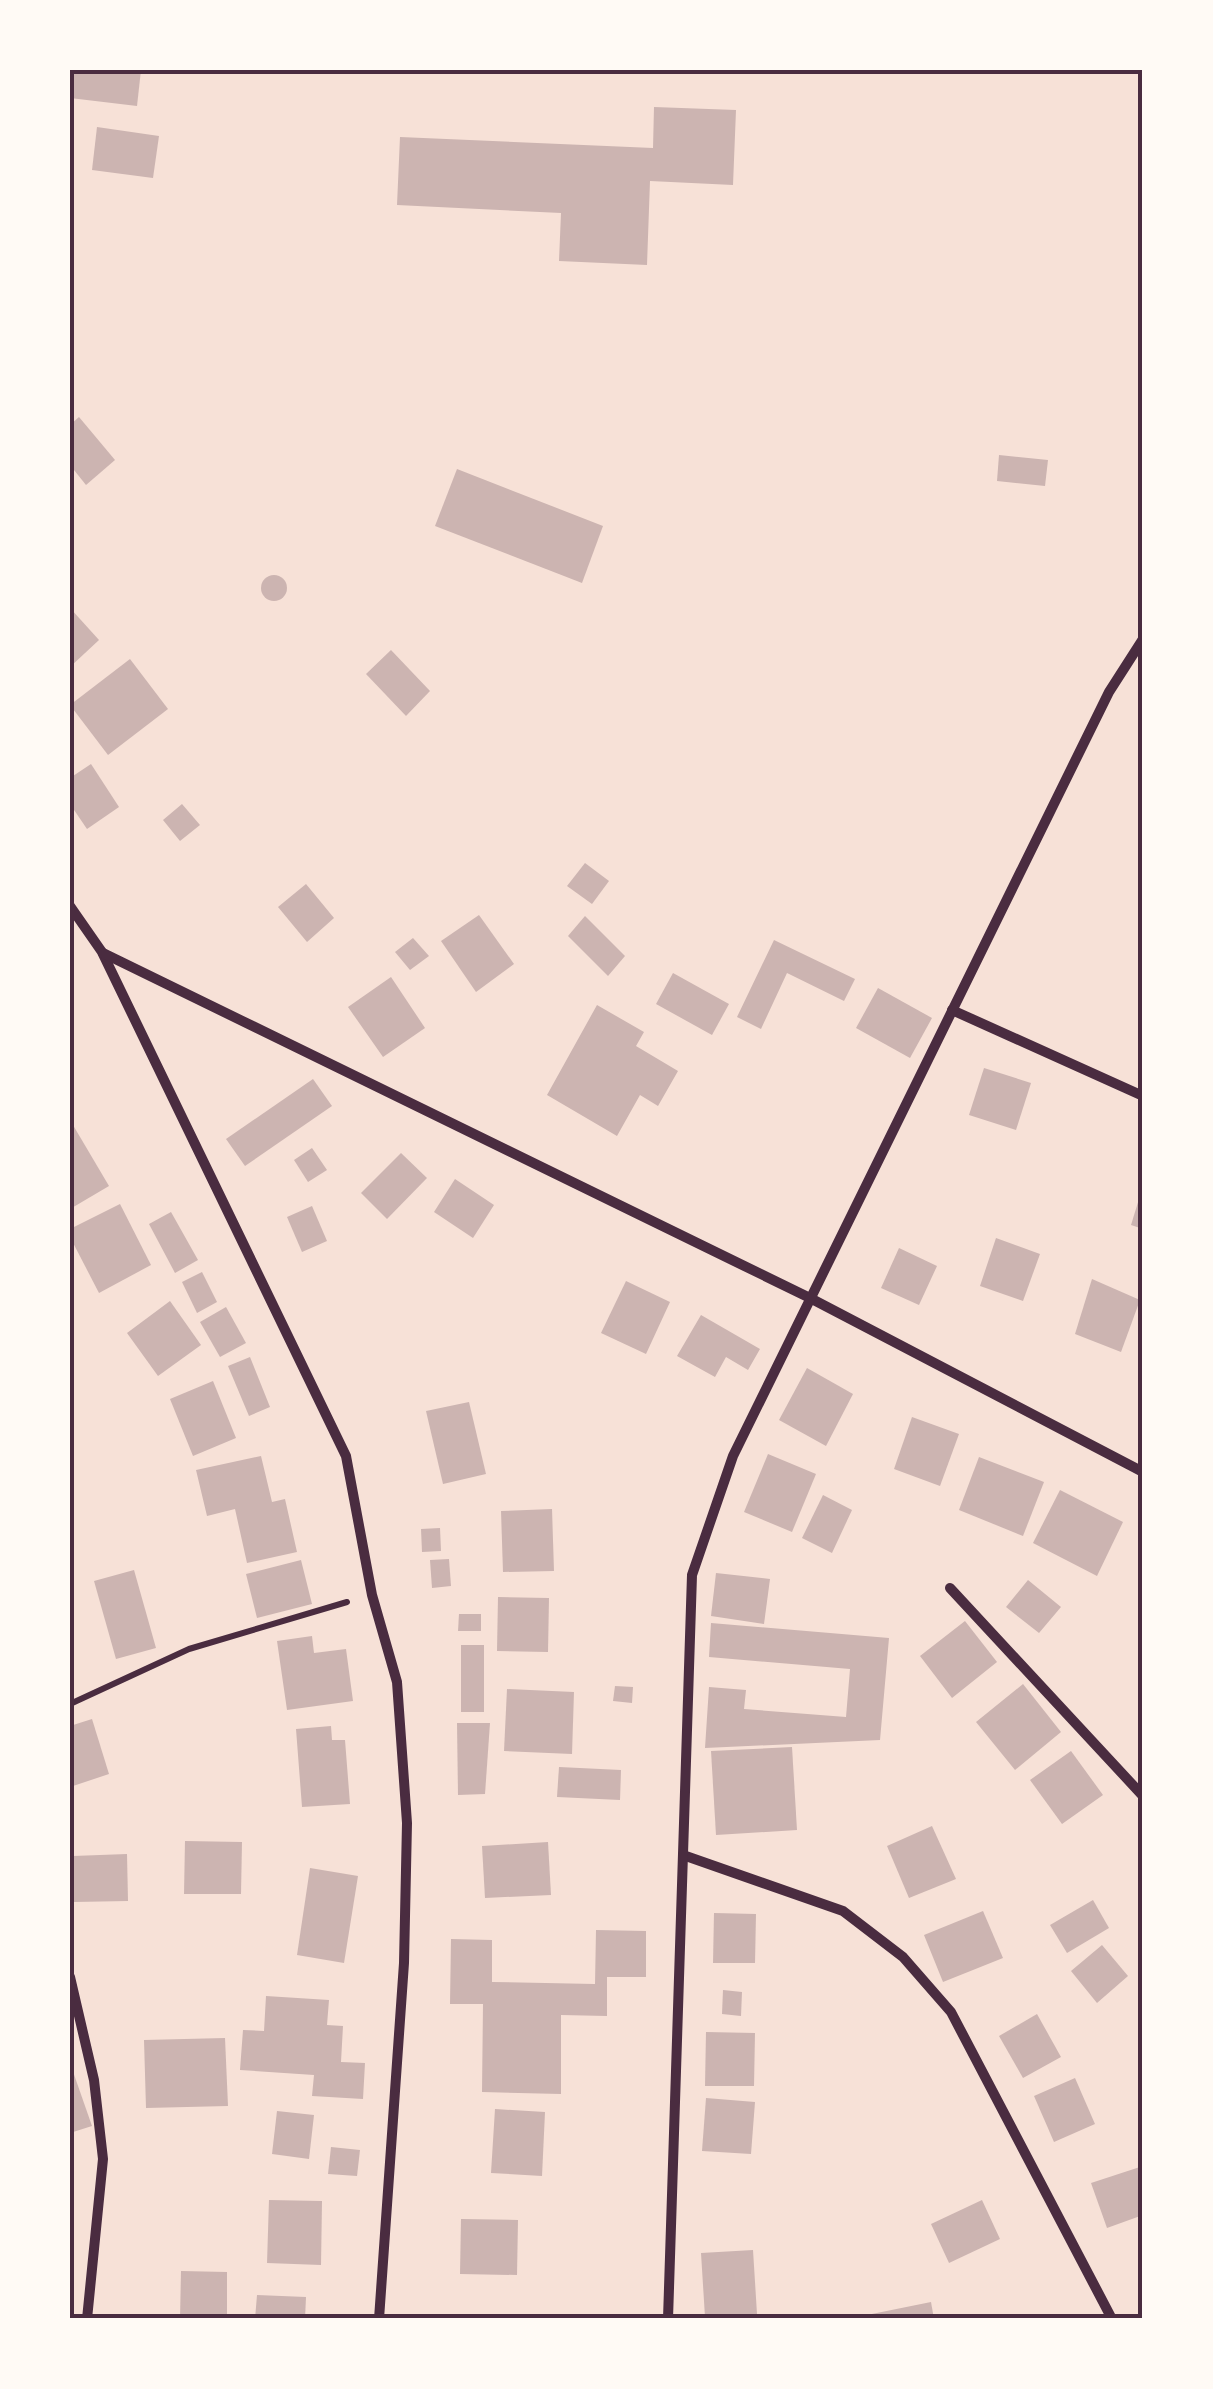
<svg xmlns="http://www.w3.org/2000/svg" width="1213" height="2389" font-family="'Public Sans',sans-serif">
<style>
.building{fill:#ccb4b1}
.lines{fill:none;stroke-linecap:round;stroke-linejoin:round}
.path{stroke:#4a2c40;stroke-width:6}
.minor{stroke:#4a2c40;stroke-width:10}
.neatline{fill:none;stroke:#4a2c40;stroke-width:4}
</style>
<rect width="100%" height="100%" fill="#f7e1d7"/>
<g class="building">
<polygon points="70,70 141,70 137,106 70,98"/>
<polygon points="654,107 736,110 733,185 650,181 647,265 559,261 561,213 397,205 400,137 653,148"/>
<polygon points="97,127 159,136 153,178 92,170"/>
<polygon points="79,417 115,460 86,485 70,465 70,425"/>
<polygon points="999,455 1048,460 1045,486 997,481"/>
<polygon points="457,469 603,526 582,583 435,526"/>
<circle cx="274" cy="588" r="13"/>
<polygon points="70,608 99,640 70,667"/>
<polygon points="391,650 430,691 406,716 366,674"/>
<polygon points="130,659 168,709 108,755 70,705"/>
<polygon points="91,764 119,807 87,829 70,804 70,778"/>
<polygon points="182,804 200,825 180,841 163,820"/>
<polygon points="585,863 609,881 592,904 567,886"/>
<polygon points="306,884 334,918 307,942 278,907"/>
<polygon points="479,915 514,964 476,992 441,941"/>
<polygon points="585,916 625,956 608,976 568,936"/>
<polygon points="413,938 429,956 410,970 395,952"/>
<polygon points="774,940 855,979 844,1001 787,973 761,1029 737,1017"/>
<polygon points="673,973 729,1004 712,1035 656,1004"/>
<polygon points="391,977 425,1028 383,1057 348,1007"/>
<polygon points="878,988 932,1018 910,1058 856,1028"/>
<polygon points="597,1005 644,1032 636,1046 678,1071 658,1106 640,1095 617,1136 547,1095"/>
<polygon points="984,1068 1031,1083 1016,1130 969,1115"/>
<polygon points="313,1079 332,1106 245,1166 226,1139"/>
<polygon points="70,1120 109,1186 70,1209"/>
<polygon points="312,1148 327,1170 308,1182 294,1160"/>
<polygon points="401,1153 427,1178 387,1219 361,1193"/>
<polygon points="455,1179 494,1205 473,1238 434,1212"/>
<polygon points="1143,1186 1143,1229 1131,1225"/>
<polygon points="120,1204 151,1265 99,1293 70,1237 70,1229"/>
<polygon points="312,1206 327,1241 302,1252 287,1217"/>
<polygon points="171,1212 198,1260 175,1273 149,1224"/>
<polygon points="996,1238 1040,1254 1023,1301 980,1286"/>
<polygon points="899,1248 937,1266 919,1305 881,1288"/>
<polygon points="202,1272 217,1302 197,1313 182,1282"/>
<polygon points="1092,1279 1140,1300 1121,1352 1075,1334"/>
<polygon points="626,1281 670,1302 646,1354 601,1333"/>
<polygon points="170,1301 201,1345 158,1376 127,1333"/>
<polygon points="226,1307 246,1343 220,1357 200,1322"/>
<polygon points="701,1315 760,1349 748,1370 726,1357 715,1377 677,1356"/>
<polygon points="250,1357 270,1407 249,1416 228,1366"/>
<polygon points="807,1368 853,1394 826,1446 779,1420"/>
<polygon points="213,1381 236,1438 193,1456 170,1399"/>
<polygon points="469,1402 486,1474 443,1484 426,1411"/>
<polygon points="912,1417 959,1434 940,1486 894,1469"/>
<polygon points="768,1454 816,1474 792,1532 744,1512"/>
<polygon points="261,1456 272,1502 285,1499 297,1552 247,1563 235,1509 207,1516 196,1470"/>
<polygon points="979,1457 1044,1482 1023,1536 959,1510"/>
<polygon points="1060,1490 1123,1522 1097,1576 1033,1543"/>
<polygon points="823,1495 852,1510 832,1553 802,1538"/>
<polygon points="552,1509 554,1571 503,1572 501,1511"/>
<polygon points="440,1528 441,1551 422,1552 421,1529"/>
<polygon points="449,1559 451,1586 432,1588 430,1560"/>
<polygon points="301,1560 312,1604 257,1618 246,1574"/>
<polygon points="134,1570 156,1648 116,1659 94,1581"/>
<polygon points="716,1573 770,1579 764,1624 711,1616"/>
<polygon points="1028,1580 1061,1607 1039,1633 1006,1607"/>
<polygon points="498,1597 549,1598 548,1652 497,1651"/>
<polygon points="459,1614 481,1614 481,1631 458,1631"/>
<polygon points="965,1621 997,1662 952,1698 920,1656"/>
<polygon points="711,1623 889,1638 880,1740 705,1748 709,1687 746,1690 744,1709 846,1717 850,1669 709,1657"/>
<polygon points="312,1636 314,1653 346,1649 353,1701 287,1710 277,1641"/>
<rect x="461" y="1645" width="23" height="67"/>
<polygon points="1023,1684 1061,1732 1015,1770 976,1722"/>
<polygon points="615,1686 633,1687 632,1703 613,1701"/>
<polygon points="507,1689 574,1692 572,1754 504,1751"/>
<polygon points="92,1719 109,1774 70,1787 70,1726"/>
<polygon points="457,1723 490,1723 485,1794 458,1795"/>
<polygon points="331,1726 332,1740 345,1740 350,1804 302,1807 296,1729"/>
<polygon points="792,1747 797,1830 716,1835 711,1751"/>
<polygon points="1071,1751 1103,1795 1062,1824 1030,1780"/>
<polygon points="559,1767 621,1770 620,1800 557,1797"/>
<polygon points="932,1826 956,1879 909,1898 887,1846"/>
<polygon points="185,1841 242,1842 241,1894 184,1894"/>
<polygon points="548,1842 551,1895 485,1898 482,1846"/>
<polygon points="127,1854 128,1901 74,1902 73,1856"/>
<polygon points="310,1868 358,1876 344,1963 297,1955"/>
<polygon points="1093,1900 1109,1928 1067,1953 1050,1925"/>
<polygon points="983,1911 1003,1958 943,1982 924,1935"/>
<polygon points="714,1913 756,1914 755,1963 713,1963"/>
<polygon points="596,1930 646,1931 646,1977 607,1977 607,2016 561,2015 561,2094 482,2092 483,2004 450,2004 451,1939 492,1940 492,1982 595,1984"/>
<polygon points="1102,1945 1128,1976 1097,2003 1071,1971"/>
<polygon points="723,1990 742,1992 741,2016 722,2014"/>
<polygon points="266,1996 329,2000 327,2025 343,2026 341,2062 365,2063 363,2099 312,2096 314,2075 240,2070 243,2030 264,2031"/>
<polygon points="1037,2014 1061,2057 1023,2078 999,2036"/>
<polygon points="706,2032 755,2033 754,2086 705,2086"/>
<polygon points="225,2038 228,2106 146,2108 144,2040"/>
<polygon points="70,2063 92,2126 70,2133"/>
<polygon points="1075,2078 1095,2124 1054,2142 1034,2096"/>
<polygon points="706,2098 755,2102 751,2154 702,2151"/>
<polygon points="495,2109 545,2112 542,2176 491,2173"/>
<polygon points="277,2111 314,2115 309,2159 272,2154"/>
<polygon points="331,2147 360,2150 357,2176 328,2174"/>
<polygon points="1143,2166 1143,2215 1107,2228 1091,2183"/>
<polygon points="269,2200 322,2201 321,2265 267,2263"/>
<polygon points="982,2200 1000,2239 949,2263 931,2224"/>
<polygon points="461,2219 518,2220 517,2275 460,2274"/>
<polygon points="753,2250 757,2314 705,2317 701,2253"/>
<polygon points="181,2271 227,2272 227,2319 180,2319"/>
<polygon points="257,2295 306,2297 305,2319 255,2319"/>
<polygon points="931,2302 934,2319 857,2319 857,2317"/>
</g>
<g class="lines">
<polyline class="path" points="70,1704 189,1649 347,1602"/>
<g class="minor">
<polyline points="70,906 102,952 346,1456 372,1595 397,1682 407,1823 404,1963 379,2319"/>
<polyline points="103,953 810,1298 1143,1472"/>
<polyline points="952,1010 1143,1096"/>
<polyline points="950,1588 1143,1796"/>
<polyline points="683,1855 843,1911 903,1957 951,2012 1112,2319"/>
<polyline points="70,1977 94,2080 103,2159 87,2319"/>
<polyline points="668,2319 692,1575 733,1456 1109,692 1143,639"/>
</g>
</g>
<rect width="1213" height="2389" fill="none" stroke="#fffaf5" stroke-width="145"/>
<rect x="72" y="72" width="1068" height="2244" class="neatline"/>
</svg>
